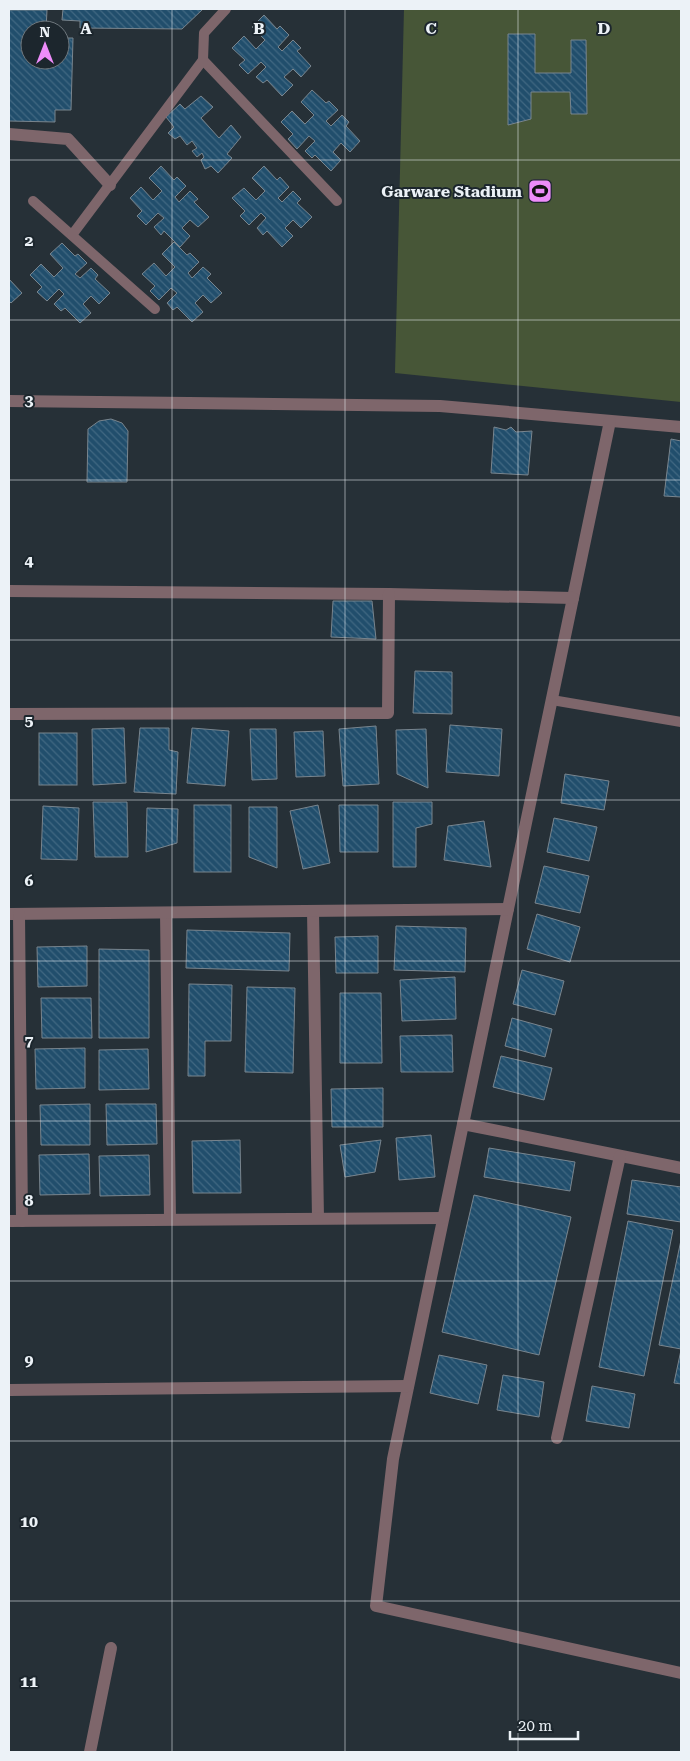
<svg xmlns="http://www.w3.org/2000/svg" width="690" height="1761" font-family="'Roboto Serif',serif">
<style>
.pitch{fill:#475637}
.building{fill:url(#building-back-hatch);stroke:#79858e}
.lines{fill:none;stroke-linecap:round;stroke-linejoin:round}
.service{stroke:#7e666b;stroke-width:10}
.minor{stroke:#7e666b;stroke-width:12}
.grid{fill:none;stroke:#ecf2f7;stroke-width:1;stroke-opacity:0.55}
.labels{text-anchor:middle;stroke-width:4;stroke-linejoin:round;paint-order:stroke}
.poi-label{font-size:16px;font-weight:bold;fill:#ecf2f7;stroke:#1c262d;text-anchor:end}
.grid-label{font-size:16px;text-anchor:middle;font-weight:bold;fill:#ecf2f7;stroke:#1c262d;stroke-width:4;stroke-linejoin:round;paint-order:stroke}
</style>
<defs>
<pattern id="building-back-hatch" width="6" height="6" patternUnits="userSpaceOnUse" patternTransform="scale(1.25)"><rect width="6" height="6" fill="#214e6c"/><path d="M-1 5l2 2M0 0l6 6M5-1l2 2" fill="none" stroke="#416882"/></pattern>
</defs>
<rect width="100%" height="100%" fill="#263037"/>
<polygon class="pitch" points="404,9 681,9 681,402 395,373"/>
<g class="building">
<polygon points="63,9 203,9 182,29 80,28 80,21 62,20"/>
<polygon points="9,10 47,10 46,30 30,30 30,60 60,60 60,38 73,38 71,110 55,110 55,122 9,121"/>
<polygon points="264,15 277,29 280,26 289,35 278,47 282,51 293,40 301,48 297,51 311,66 301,77 293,69 284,77 293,85 282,96 267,80 263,83 256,77 266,67 261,62 248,74 239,65 245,60 232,48 244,36 256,49 265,40 252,27"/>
<polygon points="508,34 535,34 535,73 571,73 571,40 586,40 587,114 571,114 570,92 531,92 531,119 508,125"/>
<polygon points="312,90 326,103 329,101 338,110 326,121 331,126 342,115 349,122 346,126 360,141 350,152 341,143 333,152 341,160 331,171 315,155 312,158 305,151 315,141 309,136 297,149 288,139 293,134 281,122 292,111 305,124 314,115 301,102"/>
<polygon points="201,96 213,107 201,118 219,138 231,125 241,137 227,154 232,158 218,173 211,166 205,169 201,160 204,157 202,153 197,157 192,151 197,148 192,141 187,145 180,136 175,139 168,133 174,127 166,117 180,104 185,109"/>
<polygon points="161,166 174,180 177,177 186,186 175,197 179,202 190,191 198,199 194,202 209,217 198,227 190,220 182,228 190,236 180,247 164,231 161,235 154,227 164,218 158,213 146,225 137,216 142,211 130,198 141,187 153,200 162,191 149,178"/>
<polygon points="264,166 277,180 280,177 289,187 278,198 282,202 293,191 301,199 297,203 312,217 301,228 293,220 285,228 293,236 282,247 267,231 263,235 257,228 266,218 261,213 249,225 240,216 245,211 232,198 244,188 256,200 265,191 252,178"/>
<polygon points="174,242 187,255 190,253 199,262 188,273 192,278 203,267 211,274 207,278 222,293 211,303 203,295 195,303 203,312 192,322 177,307 173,310 167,303 177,293 171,288 159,300 150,291 155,286 142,274 154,263 166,276 175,267 162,254"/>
<polygon points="62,243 75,256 78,254 87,263 75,274 80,278 91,268 98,275 95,279 110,293 99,304 91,296 83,304 91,313 80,323 65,308 61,311 54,304 64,294 59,289 47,301 37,292 42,287 30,275 41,264 54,277 63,268 50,254"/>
<polygon points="9,279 22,293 11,303 9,301"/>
<polygon points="111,419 122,423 128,431 127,482 87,482 88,429 99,421"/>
<polygon points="494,427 506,430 511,427 516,432 532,431 528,475 491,473"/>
<polygon points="671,439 681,441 681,497 664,496"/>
<polygon points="333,601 372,601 376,639 331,637"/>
<polygon points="415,671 452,672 452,714 413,713"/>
<polygon points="450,725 502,729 499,776 446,772"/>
<polygon points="376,726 379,784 343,786 339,729"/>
<polygon points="124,728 126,783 93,785 92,729"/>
<polygon points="140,728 169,728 169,750 178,752 176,794 134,792"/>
<polygon points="192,728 229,731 225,786 187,783"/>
<polygon points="250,729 276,729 277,779 252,780"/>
<polygon points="426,729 428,788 397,774 396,730"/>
<polygon points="323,731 325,776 296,777 294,732"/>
<rect x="39" y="733" width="38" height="52"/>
<polygon points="565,774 609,781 604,810 561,803"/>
<polygon points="93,802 127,802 128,857 95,857"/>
<polygon points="393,802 432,802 432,824 416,828 416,867 393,867"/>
<rect x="194" y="805" width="37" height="67"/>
<polygon points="318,805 330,863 303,869 290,811"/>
<polygon points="339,805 378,805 378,852 340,852"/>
<polygon points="43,806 79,808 77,860 41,859"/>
<polygon points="249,807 277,807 277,868 249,857"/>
<polygon points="147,808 178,809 177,843 146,852"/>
<polygon points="554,818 597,827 589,861 547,852"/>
<polygon points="484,821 491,867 444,860 448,826"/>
<polygon points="544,866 589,876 580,913 535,903"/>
<polygon points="537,914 580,927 570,962 527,949"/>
<polygon points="396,926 466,928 465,972 394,970"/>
<polygon points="187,930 290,933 289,971 186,968"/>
<polygon points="378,936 378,973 336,973 335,937"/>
<polygon points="87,946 87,986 38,987 37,947"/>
<polygon points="99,949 149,950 149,1038 99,1038"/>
<polygon points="522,970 564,981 555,1015 513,1004"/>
<polygon points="455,977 456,1019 402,1021 400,980"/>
<polygon points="189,984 232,985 231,1041 205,1041 205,1076 188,1076"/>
<polygon points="247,987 295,988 293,1073 245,1072"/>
<polygon points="340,993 381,993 382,1063 340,1063"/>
<polygon points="41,998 91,998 92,1038 42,1038"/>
<polygon points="512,1018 552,1029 545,1057 505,1046"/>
<polygon points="452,1035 453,1072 401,1072 400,1036"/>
<polygon points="85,1048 85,1088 36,1089 35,1049"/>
<polygon points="148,1049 149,1089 99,1090 99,1050"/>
<polygon points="501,1056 552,1068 544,1100 493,1087"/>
<polygon points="383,1088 383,1127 332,1127 331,1089"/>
<polygon points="90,1104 90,1145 41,1145 40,1105"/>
<polygon points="106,1104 156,1104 157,1144 107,1145"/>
<polygon points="431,1135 435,1177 399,1180 396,1138"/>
<polygon points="240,1140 241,1193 193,1193 192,1141"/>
<polygon points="381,1140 375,1172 345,1177 340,1145"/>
<polygon points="489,1148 575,1162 570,1191 484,1177"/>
<polygon points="89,1154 90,1194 40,1195 39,1155"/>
<polygon points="149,1155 150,1195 100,1196 99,1156"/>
<polygon points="632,1180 681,1187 681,1222 627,1214"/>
<polygon points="474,1195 571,1217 539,1355 442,1332"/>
<polygon points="628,1221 673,1230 644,1376 599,1367"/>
<polygon points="681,1240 681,1349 659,1345"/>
<polygon points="681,1350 681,1384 674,1383"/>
<polygon points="439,1355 487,1365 478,1404 430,1393"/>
<polygon points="503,1375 544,1382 539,1417 497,1410"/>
<polygon points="592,1386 635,1394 629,1428 586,1421"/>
</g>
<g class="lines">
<g class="service">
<polyline points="203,60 337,201"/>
<polyline points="33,201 155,309"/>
<polyline points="72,235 203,60 204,33 226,9"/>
<polyline points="552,700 681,722"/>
</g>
<g class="minor">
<polyline points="9,134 68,139 110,185"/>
<polyline points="9,401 440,406 681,427"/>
<polyline points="610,421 393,1459 376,1606 681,1673"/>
<polyline points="9,591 389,594 573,598"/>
<polyline points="9,714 388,713 389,594"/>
<polyline points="313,911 318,1218"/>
<polyline points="166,913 170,1219"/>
<polyline points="9,914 508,909"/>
<polyline points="19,914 22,1221"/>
<polyline points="463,1124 681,1168"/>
<polyline points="9,1221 443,1218"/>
<polyline points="9,1390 408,1386"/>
<polyline points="557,1438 620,1156"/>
<polyline points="90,1752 111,1648"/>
</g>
</g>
<path class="grid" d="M172,9V1752M345,9V1752M518,9V1752M9,160H681M9,320H681M9,480H681M9,640H681M9,800H681M9,961H681M9,1121H681M9,1281H681M9,1441H681M9,1601H681"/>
<defs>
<g id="stadium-square" transform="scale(1.25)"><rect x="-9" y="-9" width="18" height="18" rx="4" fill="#ed8cf9" stroke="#1c262d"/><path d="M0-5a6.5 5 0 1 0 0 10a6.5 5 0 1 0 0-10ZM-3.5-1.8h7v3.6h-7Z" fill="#111"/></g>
</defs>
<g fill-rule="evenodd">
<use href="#stadium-square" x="540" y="191"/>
</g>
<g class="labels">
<g class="poi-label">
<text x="522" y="197">Garware Stadium</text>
</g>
</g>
<g class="grid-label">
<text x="86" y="34">A</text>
<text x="259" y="34">B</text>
<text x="431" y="34">C</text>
<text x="604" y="34">D</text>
<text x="29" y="246">2</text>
<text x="29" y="406">3</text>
<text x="29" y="566">4</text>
<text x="29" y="726">5</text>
<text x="29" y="886">6</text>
<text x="29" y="1046">7</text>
<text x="29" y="1206">8</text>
<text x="29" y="1366">9</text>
<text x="29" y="1527">10</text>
<text x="29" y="1687">11</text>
</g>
<rect width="690" height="1761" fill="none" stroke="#ecf2f7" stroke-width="20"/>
<g transform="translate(45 45)"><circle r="24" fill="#1c262d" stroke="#6f787e"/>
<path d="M0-4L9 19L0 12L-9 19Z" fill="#ed8cf9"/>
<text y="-8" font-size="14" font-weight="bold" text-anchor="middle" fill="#ecf2f7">N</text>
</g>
<path d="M510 1731v8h68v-8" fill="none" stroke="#ecf2f7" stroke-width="2.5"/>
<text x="518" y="1731" font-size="15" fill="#ecf2f7" stroke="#1c262d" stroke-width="4" paint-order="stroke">20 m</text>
</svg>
